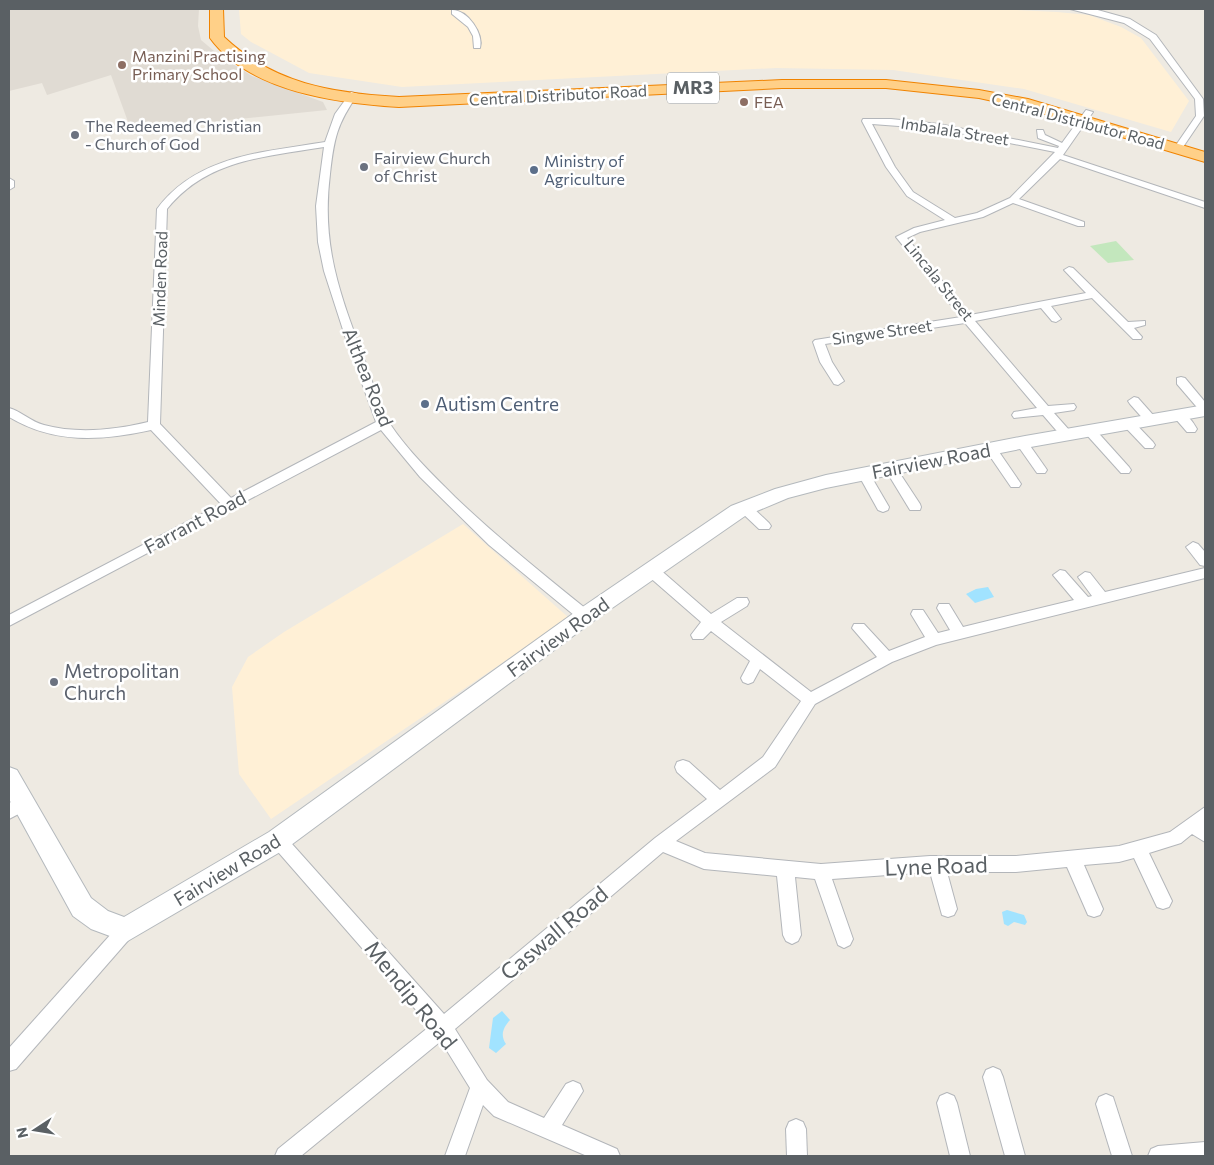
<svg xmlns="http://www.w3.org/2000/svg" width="1214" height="1165" font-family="Commissioner,sans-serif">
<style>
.commercial{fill:#fff0d6}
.education{fill:#e0dbd3}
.green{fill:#c3e7bd}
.water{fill:#a1e3ff}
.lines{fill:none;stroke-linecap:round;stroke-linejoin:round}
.street-casing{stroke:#b3b6ba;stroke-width:2}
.secondary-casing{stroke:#b4b9bd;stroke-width:2}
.highway-casing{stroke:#f08300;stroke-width:2}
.street{fill:#fff;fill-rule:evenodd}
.secondary{fill:#fff;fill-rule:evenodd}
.highway{fill:#ffd088;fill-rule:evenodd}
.education-dot{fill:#8d6e63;stroke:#fff;stroke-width:2}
.worship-dot{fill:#6b7280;stroke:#fff;stroke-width:2}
.service-dot{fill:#5c6f8a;stroke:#fff;stroke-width:2}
.labels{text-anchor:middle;stroke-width:5;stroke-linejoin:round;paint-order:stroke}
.far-education-label{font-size:16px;fill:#785e54;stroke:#fff;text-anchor:start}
.far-street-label{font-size:16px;fill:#5a6064;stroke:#fff}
.far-worship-label{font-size:16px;fill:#5b616d;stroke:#fff;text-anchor:start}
.far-service-label{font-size:16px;fill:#4e5e75;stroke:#fff;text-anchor:start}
.shield{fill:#fff;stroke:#8c9092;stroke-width:1}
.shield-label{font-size:18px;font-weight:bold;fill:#5a6064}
.street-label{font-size:19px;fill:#5a6064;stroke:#fff}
.service-label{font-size:19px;fill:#4e5e75;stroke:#fff;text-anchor:start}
.worship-label{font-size:19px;fill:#5b616d;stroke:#fff;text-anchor:start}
.near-street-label{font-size:22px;fill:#5a6064;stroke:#fff}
</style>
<rect width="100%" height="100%" fill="#eeeae2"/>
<g class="commercial">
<polygon points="239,9 998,9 1057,12 1089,15 1121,27 1141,38 1189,101 1171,132 1024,89 893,70 776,68 402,87 309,73 251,42 241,34"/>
<polygon points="463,524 569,618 271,819 239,774 232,687 248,657 284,632"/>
</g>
<polygon class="education" points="9,9 199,9 198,26 201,40 220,56 252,76 323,102 327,110 131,130 111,75 47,95 42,83 9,91"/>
<polygon class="green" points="1116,241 1134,260 1108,263 1090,246"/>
<g class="water">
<polygon points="988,587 994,597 975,603 966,594 976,589"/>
<polygon points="1007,910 1024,915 1027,922 1025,925 1014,922 1008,926 1004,924 1002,912"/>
<path d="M502,1011L510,1020C503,1028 500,1035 506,1044L496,1053L489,1048L493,1018Z"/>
</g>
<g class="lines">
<g class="street-casing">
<g id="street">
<polygon points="1070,9 1094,9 1130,19 1156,35 1203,99 1204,116 1181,150 1174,148 1196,116 1195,99 1150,39 1124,23"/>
<path d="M452,10C468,10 484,34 480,48H474L473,36L468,27L452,14Z"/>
<path d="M351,92L358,94C337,124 334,138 330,174C321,246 340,295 365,361C372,379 379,408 390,424C408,451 432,474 455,497C498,538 544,575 590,612L592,616L590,620H580L489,545L420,477L381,430L9,626V615L221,504L151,430C101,441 54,444 9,417V408C21,411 31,422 44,425C77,434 115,430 148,422L157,209C197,155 265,152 325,142L335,114ZM324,147L316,206L318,242L324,271L345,336L376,422L231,498L160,424L167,209C207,159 265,157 324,147Z"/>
<path d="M1086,110L1093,112L1063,155L1205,202V208L1060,159L1019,199L1084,222V226H1078L1013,203L983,217L920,232L907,238L970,315L1086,293L1064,270L1069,267L1073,268L1128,322L1145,321V325L1134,328L1142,337L1141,339H1133L1092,298L1051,306L1061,319L1056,322L1052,321L1041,308L975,321L1048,406L1074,404L1076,407L1074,410L1054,413L1070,431L1072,434L1070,437H1062L1043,415L1014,418L1012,415L1014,412L1037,408L965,323L825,344L832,362L844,381L838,385L834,384L820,362L813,342L815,340L961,317L896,237L914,228L945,220L907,196L886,167L862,121L863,119H891L939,124L1058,148L1059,146L1038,138L1037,130H1043L1045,135L1062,143ZM872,124L939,129L1055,152L1010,198L977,213L955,218L913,192L895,167Z"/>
<polygon points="9,178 14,181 14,187 9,190"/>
<polygon points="1181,377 1185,378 1205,402 1205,413 1201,412 1177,384 1177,378"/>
<polygon points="1134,397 1138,398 1154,416 1156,419 1154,422 1146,422 1130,404 1128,401"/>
<path d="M1178,410C1186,412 1193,422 1197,429L1195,432H1187L1174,417L1172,414Z"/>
<polygon points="1128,419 1132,420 1153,442 1155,445 1153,448 1145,448 1124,426 1122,423"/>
<polygon points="1089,426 1093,427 1129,467 1131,470 1129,473 1121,473 1085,433 1083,430 1085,427"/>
<polygon points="1022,439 1026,440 1045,467 1047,470 1045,473 1037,473 1018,446 1016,443"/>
<polygon points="991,445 995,446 1019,481 1021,484 1019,487 1011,487 987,452 985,449"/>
<polygon points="891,465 895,466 920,504 921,507 920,510 910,510 885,469"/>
<polygon points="864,470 868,471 889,507 888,510 883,512 878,510 858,474"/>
<polygon points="745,503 750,505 769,523 771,526 769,529 759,529 740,511 739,508"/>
<polygon points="1193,542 1198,544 1205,552 1205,566 1200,565 1186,547"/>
<polygon points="652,566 657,567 711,614 737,598 747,598 749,602 747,606 721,622 811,692 877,657 852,628 854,624 864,624 889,651 925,637 911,614 913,610 923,610 938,633 950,630 937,608 939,604 949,604 963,627 1074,600 1053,575 1060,570 1065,571 1088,597 1092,596 1078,577 1085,572 1090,573 1105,592 1205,568 1205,578 936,645 892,662 815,704 775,767 676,841 705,853 821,864 930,856 1016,856 1119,846 1170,832 1205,807 1205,842 1192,834 1181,843 1149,853 1172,901 1169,907 1163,909 1157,907 1134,858 1119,862 1084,865 1103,909 1100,915 1094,917 1088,915 1067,867 1016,872 947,872 957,909 954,915 948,917 942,915 930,872 832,879 853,939 850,945 844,948 838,945 815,879 795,877 801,935 798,941 792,944 786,941 783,935 777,876 704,869 663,852 455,1029 487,1080 508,1102 544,1118 566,1084 573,1081 580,1084 583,1091 562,1125 617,1149 620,1156 587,1156 494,1116 483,1105 465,1156 445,1156 470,1088 441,1041 301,1156 275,1156 278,1149 430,1026 272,845 270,840 272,835 278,832 284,835 444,1014 655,838 707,799 677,772 675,767 677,762 683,760 689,762 720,790 763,757 801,701 760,669 753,682 748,684 743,682 741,678 750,661 711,631 703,639 693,639 691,635 701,622 647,575 645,571"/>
<polygon points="22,797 28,799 30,804 28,809 9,819 9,803"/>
<polygon points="126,921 132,924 135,930 132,936 16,1069 9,1071 9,1048 120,924"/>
<polygon points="993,1067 1000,1070 1003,1077 1025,1156 1005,1156 983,1077 986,1070"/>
<polygon points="947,1093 954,1096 957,1103 970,1156 950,1156 937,1103 940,1096"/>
<polygon points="1106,1094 1113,1097 1132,1156 1112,1156 1096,1104 1099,1097"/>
<polygon points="796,1119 803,1122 806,1129 807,1156 787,1156 786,1129 789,1122"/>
<polygon points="1205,1142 1205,1156 1148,1156 1151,1149 1158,1146"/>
</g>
</g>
<g class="secondary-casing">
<polygon id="secondary" points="1205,405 1205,416 1025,448 826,488 788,498 745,516 592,622 287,848 126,942 91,929 73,916 9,799 9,767 17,770 91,898 108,911 124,917 269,832 578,610 731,506 775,489 826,475 1025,436"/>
</g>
<g class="highway-casing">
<path id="highway" d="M210,9H223L224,37C274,84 332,93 399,97L782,80H886L979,90L1028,99L1205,152V162L1025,108L979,98L886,88H782L399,107C338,103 249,92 210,38Z"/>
</g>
<use href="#street" class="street"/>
<use href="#secondary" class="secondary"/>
<use href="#highway" class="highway"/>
</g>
<g class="education-dot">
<circle cx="122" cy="65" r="5"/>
<circle cx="744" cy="102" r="5"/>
</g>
<g class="worship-dot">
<circle cx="75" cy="135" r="5"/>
<circle cx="364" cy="167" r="5"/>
<circle cx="54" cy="682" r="5"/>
</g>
<g class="service-dot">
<circle cx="534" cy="170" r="5"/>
<circle cx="425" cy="404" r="5"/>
</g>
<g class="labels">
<g class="far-education-label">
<text x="132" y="62">Manzini Practising<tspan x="132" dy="18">Primary School</tspan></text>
<text x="754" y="108">FEA</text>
</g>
<g class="far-street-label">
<text transform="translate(558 95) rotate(-3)" y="6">Central Distributor Road</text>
<text transform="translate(1078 121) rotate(15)" y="6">Central Distributor Road</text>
<text transform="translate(955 131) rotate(9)" y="6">Imbalala Street</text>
<text transform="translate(160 279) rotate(-88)" y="6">Minden Road</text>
<text transform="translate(939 280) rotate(51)" y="6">Lincala Street</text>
<text transform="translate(882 332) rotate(-8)" y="6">Singwe Street</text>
</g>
<g class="far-worship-label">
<text x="85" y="132">The Redeemed Christian<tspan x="85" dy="18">- Church of God</tspan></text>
<text x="374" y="164">Fairview Church<tspan x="374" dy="18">of Christ</tspan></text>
</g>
<g class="far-service-label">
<text x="544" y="167">Ministry of<tspan x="544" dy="18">Agriculture</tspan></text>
</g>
<rect class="shield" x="667" y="72.5" width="52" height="31" rx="4"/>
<g class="shield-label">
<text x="693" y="94">MR3</text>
</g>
<g class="street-label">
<text transform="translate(368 377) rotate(68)" y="7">Althea Road</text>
<text transform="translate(931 461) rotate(-11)" y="7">Fairview Road</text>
<text transform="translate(195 522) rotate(-28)" y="7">Farrant Road</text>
<text transform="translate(558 637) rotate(-36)" y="7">Fairview Road</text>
<text transform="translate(227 870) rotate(-31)" y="7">Fairview Road</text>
</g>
<g class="service-label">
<text x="435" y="411">Autism Centre</text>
</g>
<g class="worship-label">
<text x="64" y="678">Metropolitan<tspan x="64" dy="22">Church</tspan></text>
</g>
<g class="near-street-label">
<text transform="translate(936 866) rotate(-2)" y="8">Lyne Road</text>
<text transform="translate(554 933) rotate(-40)" y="8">Caswall Road</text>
<text transform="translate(411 995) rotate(51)" y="8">Mendip Road</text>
</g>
</g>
<rect width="1214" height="1165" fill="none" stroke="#5a6064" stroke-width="20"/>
<g transform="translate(35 1130) rotate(258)" stroke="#ffffff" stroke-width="4" paint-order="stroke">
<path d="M0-4L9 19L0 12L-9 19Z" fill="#5a6064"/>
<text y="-8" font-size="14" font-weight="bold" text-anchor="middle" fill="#5a6064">N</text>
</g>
</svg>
